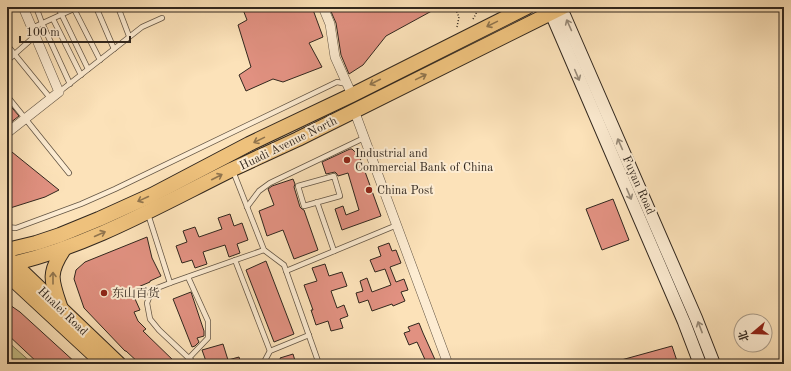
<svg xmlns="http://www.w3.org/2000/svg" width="791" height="371" font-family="'Old Standard TT','Noto Serif SC',serif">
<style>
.green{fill:#c6c18a;stroke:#7c7454}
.building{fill:#e19181;stroke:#31271e}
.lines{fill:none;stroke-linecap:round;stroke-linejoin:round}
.lane-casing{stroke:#645645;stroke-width:6}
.street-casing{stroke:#645645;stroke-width:10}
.secondary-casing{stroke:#31271e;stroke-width:14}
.primary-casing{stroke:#31271e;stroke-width:16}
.path{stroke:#31271e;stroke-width:1.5;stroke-dasharray:1 2;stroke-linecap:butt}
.lane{stroke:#fdecd2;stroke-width:4.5}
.street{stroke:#fdecd2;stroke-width:9}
.secondary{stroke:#fdecd2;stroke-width:12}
.primary{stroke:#eec17c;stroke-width:14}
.oneway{stroke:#90744d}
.oneway2{stroke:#978a78}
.poi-dot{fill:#8f2418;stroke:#fdecd2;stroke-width:1.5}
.labels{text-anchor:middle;stroke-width:4;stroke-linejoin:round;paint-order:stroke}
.street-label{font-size:12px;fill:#31271e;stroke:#fdecd2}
.poi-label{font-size:12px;fill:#31271e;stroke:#fdecd2;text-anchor:start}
</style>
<rect width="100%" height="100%" fill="#fce2b9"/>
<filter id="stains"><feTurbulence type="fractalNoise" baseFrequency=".005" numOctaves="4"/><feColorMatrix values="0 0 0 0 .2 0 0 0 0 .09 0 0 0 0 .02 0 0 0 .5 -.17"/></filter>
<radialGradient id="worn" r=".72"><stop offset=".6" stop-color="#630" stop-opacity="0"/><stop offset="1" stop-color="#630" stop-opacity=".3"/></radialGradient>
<polygon class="green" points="7,341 33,364 7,364"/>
<g class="building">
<polygon points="242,7 312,7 323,37 309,43 322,67 283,82 273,79 246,91 239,75 251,67 238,25 247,20"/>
<polygon points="329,7 439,7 386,36 363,65 349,74 341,55 336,23"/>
<polygon points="7,102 19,116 10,123 7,120"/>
<polygon points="7,148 59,190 45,197 7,209"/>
<polygon points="350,149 352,149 354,151 359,155 381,216 342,230 335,209 343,206 346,215 359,210 348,173 338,176 337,174 335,172 326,174 322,162"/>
<polygon points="293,179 295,184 294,187 300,207 302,209 304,210 318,250 294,259 283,230 267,236 259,211 274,205 268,189 272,186"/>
<polygon points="613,199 629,240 602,250 586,209"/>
<polygon points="230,214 234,226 242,223 248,240 237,244 240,253 229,257 225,245 203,252 207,264 195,268 192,260 182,263 176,246 187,242 183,231 195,227 199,237 222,229 218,218"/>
<polygon points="147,237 152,258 161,276 150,281 150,282 131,290 140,310 134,312 138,321 146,329 143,331 177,364 140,364 126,351 125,351 84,308 74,279 76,270 85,262"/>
<polygon points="389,243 392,251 396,250 401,263 390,267 396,282 404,279 408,290 401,292 405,301 393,306 392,304 372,311 368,300 359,303 356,293 363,291 360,281 367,278 372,292 391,285 385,269 375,272 370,260 381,256 378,247"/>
<polygon points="266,261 294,334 274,342 246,270"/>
<polygon points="325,264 329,276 342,272 347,286 331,291 337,308 344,305 348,316 340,319 343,328 331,331 328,321 316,325 311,310 313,310 304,285 317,281 312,268"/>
<polygon points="191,292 204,331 204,336 197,338 199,342 195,346 192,347 173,299"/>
<polygon points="7,303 20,312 77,364 39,364 7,334"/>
<polygon points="419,323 423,333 437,364 427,364 417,342 409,345 404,333 410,331 408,327"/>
<polygon points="223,344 228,360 239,357 241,364 207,364 202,350"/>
<polygon points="672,346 678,364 615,364 614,362"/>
<polygon points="293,354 296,364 282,364 280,358"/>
</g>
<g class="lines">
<g class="lane-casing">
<g id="lane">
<polyline points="36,7 42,23 70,84"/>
<polyline points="58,7 88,69"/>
<polyline points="73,7 100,60"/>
<polyline points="96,7 114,49"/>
<polyline points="118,7 129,36"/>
<polyline points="53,19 81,75"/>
<polyline points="32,28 78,7"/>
<polyline points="7,45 51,99"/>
<polyline points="7,61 35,36"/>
<polyline points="59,92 142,27 162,18"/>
<polyline points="7,96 69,173"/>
<polyline points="233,171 264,250 284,265 319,364"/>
<polygon points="334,176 340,196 304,206 298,186"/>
<polyline points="317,202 334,251"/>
<polyline points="247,207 259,191 270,183 364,138"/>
<polyline points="148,214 170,283"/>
<polyline points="7,227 16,228 81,204 115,189 337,82 347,84"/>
<polyline points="235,260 270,351"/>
<polyline points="286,271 397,225"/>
<polyline points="188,277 208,321 208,338 189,358"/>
<polyline points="195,364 159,330 150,319 147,303 152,290 170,283 264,250"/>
<polyline points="263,364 270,351 309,335"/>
</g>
</g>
<g class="street-casing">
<g id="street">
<polyline points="323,7 330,24 335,57 352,95"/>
<polyline points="354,110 448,364"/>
<polyline points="7,133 59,92 23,7"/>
</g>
</g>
<g class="secondary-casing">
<g id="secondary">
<polyline points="561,8 696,318 714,364"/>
<polyline points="551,13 684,322 700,364"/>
</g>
</g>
<g class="primary-casing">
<g id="primary">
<polyline points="7,250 36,243 60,235 99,219 152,195 249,144 352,95 527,7"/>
<polyline points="9,259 119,364"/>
<path d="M7,265C88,247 160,205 233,169C255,159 276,149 298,139C386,95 474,51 563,7"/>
<polyline points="7,274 104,364"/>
<path d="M60,306C51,280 48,273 64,249"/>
</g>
</g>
<g class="path">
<polyline points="473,19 476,14 477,9 476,7"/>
<polyline points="457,27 459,17 456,10 461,7"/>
</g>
<use href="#lane" class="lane"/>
<use href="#street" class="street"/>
<use href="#secondary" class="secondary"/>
<use href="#primary" class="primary"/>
</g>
<defs><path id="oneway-shaft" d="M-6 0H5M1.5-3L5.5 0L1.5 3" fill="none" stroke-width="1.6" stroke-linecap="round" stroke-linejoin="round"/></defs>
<g class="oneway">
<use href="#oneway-shaft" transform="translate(492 24) rotate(154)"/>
<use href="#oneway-shaft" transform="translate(421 77) rotate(-26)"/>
<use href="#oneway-shaft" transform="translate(375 82) rotate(153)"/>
<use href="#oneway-shaft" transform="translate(259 140) rotate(154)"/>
<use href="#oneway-shaft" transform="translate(217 177) rotate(-27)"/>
<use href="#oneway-shaft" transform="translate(143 199) rotate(155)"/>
<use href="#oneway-shaft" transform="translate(100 234) rotate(-24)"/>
<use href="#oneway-shaft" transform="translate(53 278) rotate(-90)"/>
</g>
<g class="oneway2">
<use href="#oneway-shaft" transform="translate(569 25) rotate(-114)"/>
<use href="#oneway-shaft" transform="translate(577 75) rotate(67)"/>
<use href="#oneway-shaft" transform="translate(620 144) rotate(-114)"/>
<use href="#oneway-shaft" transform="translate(629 194) rotate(67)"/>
<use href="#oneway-shaft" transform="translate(700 327) rotate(-111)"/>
</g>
<g class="poi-dot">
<circle cx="347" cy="160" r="4"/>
<circle cx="369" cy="190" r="4"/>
<circle cx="104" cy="293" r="4"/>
</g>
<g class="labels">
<g class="street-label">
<text transform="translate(288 143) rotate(-26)" y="4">Huadi Avenue North</text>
<text transform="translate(639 185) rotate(66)" y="4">Fuyan Road</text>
<text transform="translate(63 311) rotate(44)" y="4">Hualei Road</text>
</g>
<g class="poi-label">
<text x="355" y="157">Industrial and<tspan x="355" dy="14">Commercial Bank of China</tspan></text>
<text x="377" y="194">China Post</text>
<text x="112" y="297">东山百货</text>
</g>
</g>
<rect width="791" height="371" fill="none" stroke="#fce2b9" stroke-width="24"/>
<rect x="8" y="8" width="775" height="355" fill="none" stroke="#31271e" stroke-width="2"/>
<rect x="12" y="12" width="767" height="347" fill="none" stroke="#31271e"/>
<g transform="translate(753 333) rotate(251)"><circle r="19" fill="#fdecd2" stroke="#ab9d8a"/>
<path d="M0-3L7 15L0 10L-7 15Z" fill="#8f2418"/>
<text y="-6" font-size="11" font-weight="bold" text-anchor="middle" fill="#31271e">北</text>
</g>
<path d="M20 36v6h110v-6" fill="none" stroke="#31271e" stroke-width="2"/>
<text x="26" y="36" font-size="12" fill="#31271e" stroke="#fdecd2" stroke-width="3" paint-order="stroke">100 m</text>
<rect width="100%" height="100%" filter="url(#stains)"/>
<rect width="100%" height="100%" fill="url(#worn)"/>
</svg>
